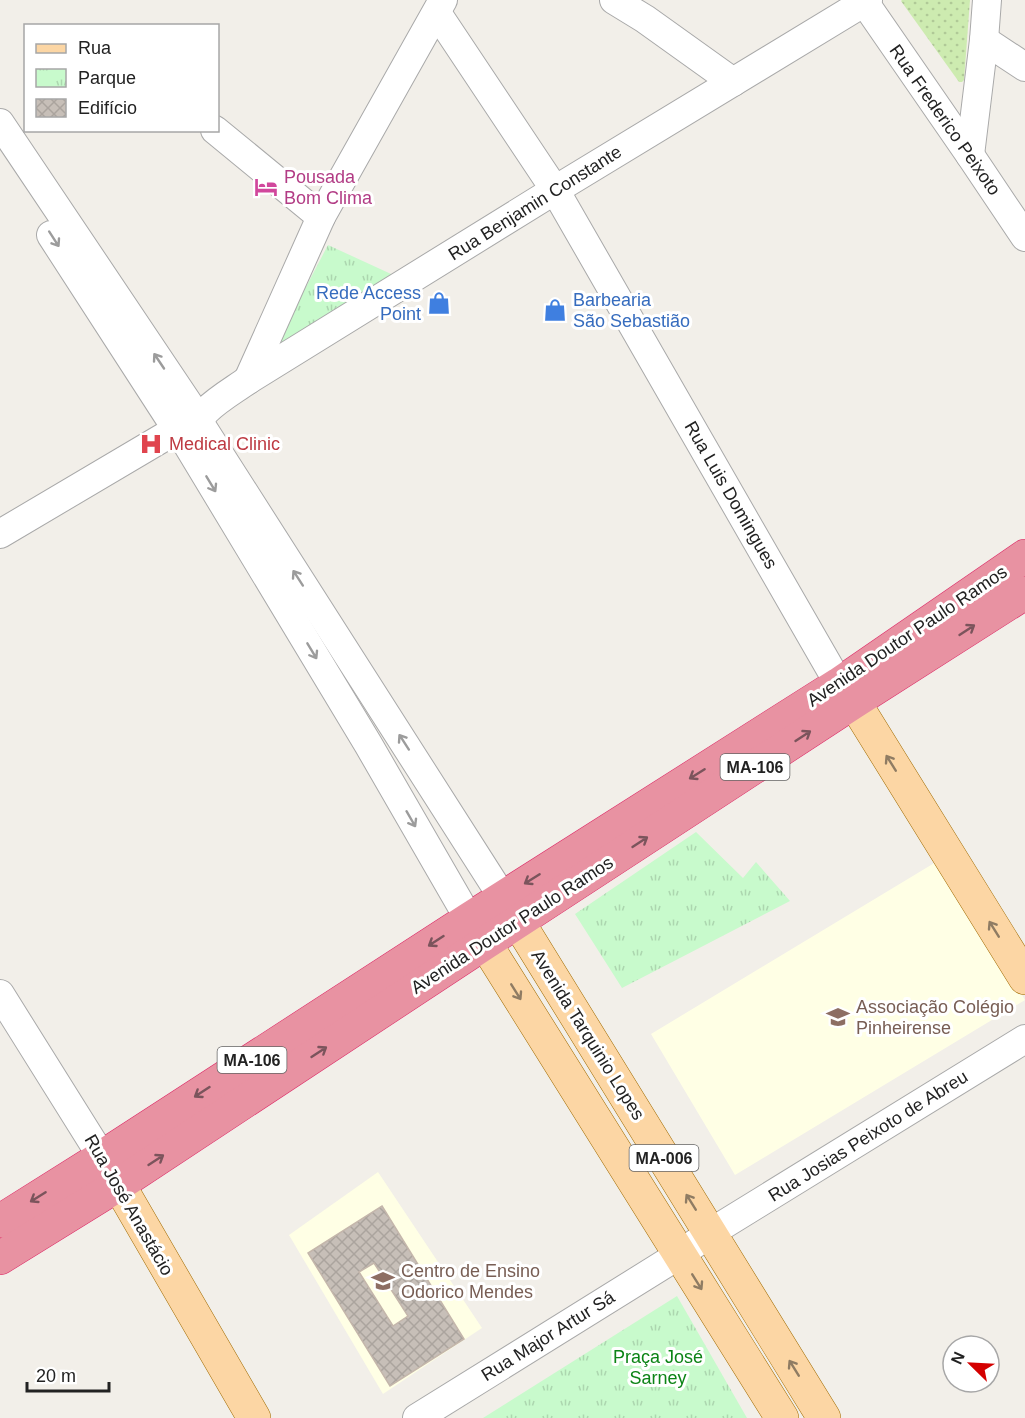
<svg xmlns="http://www.w3.org/2000/svg" width="1025" height="1418" font-family="Arial,sans-serif">
<style>
.education{fill:#ffffe5}
.grass{fill:url(#grass-dots)}
.park{fill:url(#park-tufts)}
.building{fill:url(#building-cross-hatch);stroke:#c4b6ab;stroke-width:1.5;fill-rule:evenodd}
.lines{fill:none;stroke-linecap:round;stroke-linejoin:round}
.minor-casing{stroke:#a9a9a9;stroke-width:30}
.major-casing{stroke:#a06b00;stroke-width:34}
.highway-casing{stroke:#dc2a67;stroke-width:34}
.minor{stroke:#fff;stroke-width:28}
.major{stroke:#fcd6a4;stroke-width:33}
.highway{stroke:#e892a2;stroke-width:33}
.oneway{stroke:#9c9c9c}
.oneway2{stroke:#7b545c}
.oneway3{stroke:#8f7c63}
.labels{text-anchor:middle;stroke-width:6;stroke-linejoin:round;paint-order:stroke}
.shield{fill:#fff;stroke:#646464;stroke-width:1.5}
.shield-label{font-size:16px;font-weight:bold;fill:#222}
.street-label{font-size:18px;fill:#222;stroke:#fff}
.hotel-label{font-size:18px;fill:#b23c85;stroke:#fff;text-anchor:start}
.shop-label{font-size:18px;fill:#366cbe;stroke:#fff;text-anchor:end}
.health-label{font-size:18px;fill:#be3a42;stroke:#fff;text-anchor:start}
.education-label{font-size:18px;fill:#785e54;stroke:#fff;text-anchor:start}
.park-label{font-size:18px;fill:#0c8416;stroke:#fff}
</style>
<defs>
<pattern id="grass-dots" width="8" height="8" patternUnits="userSpaceOnUse" patternTransform="scale(1.5)"><rect width="8" height="8" fill="#cdebb0"/><path d="M2 2h.1M6 6h.1" fill="none" stroke="#b0c997" stroke-width="1.8" stroke-linecap="round"/></pattern>
<pattern id="park-tufts" width="24" height="20" patternUnits="userSpaceOnUse" patternTransform="scale(1.5)"><rect width="24" height="20" fill="#c8facc"/><path d="M3 7l-1-3M5 7V3M7 7l1-3M15 17l-1-3M17 17v-4M19 17l1-3" fill="none" stroke="#acd6af"/></pattern>
<pattern id="building-cross-hatch" width="8" height="8" patternUnits="userSpaceOnUse" patternTransform="scale(1.5)"><rect width="8" height="8" fill="#c7bfb8"/><path d="M0 0l8 8M0 8l8-8" fill="none" stroke="#aba49e"/></pattern>
</defs>
<rect width="100%" height="100%" fill="#f2efe9"/>
<g class="education">
<polygon points="941,859 1025,1000 735,1175 651,1034"/>
<polygon points="378,1172 482,1328 383,1394 289,1235"/>
</g>
<polygon class="grass" points="902,0 970,0 964,80 962,82 959,82 901,1"/>
<g class="park">
<polygon points="328,245 415,285 266,363"/>
<polygon points="696,832 743,878 756,862 790,901 622,988 575,914"/>
<polygon points="677,1296 747,1418 483,1418"/>
</g>
<path class="building" d="M382,1206L464,1339L390,1386L308,1253ZM374,1263L408,1316L393,1326L359,1272Z"/>
<g class="lines">
<g class="minor-casing">
<g id="minor">
<polyline points="614,0 645,19 733,82"/>
<polyline points="865,3 970,155 1025,237"/>
<polyline points="437,13 555,190 839,684 852,701"/>
<polyline points="984,40 1025,67"/>
<polyline points="0,123 192,409"/>
<polyline points="215,130 321,217"/>
<polyline points="970,155 984,40 987,0"/>
<polyline points="51,235 172,422"/>
<polyline points="248,380 321,217 443,0"/>
<path d="M199,421C198,416 197,412 192,409C174,399 163,429 182,434C185,435 188,435 191,433C200,429 200,417 206,411C218,399 234,390 248,380L555,190L868,0"/>
<polyline points="199,422 503,898"/>
<polyline points="181,434 368,744 469,919"/>
<polyline points="0,534 164,437 179,434"/>
<polyline points="0,994 102,1157"/>
<polyline points="417,1418 679,1255 710,1233 1025,1039"/>
</g>
</g>
<g class="major-casing">
<g id="major">
<polyline points="854,702 1025,978"/>
<polyline points="504,899 824,1418"/>
<polyline points="470,921 485,943 782,1418"/>
<polyline points="105,1161 254,1418"/>
</g>
</g>
<g class="highway-casing">
<g id="highway">
<polyline points="0,1221 102,1157 469,919 839,684 1025,556"/>
<polyline points="0,1258 118,1185 485,943 854,702 1025,593"/>
</g>
</g>
<use href="#minor" class="minor"/>
<use href="#major" class="major"/>
<use href="#highway" class="highway"/>
</g>
<defs><path id="oneway-shaft" d="M-6 0H5M1.5-3L5.5 0L1.5 3" fill="none" stroke-width="1.6" stroke-linecap="round" stroke-linejoin="round" transform="scale(1.5)"/></defs>
<g class="oneway">
<use href="#oneway-shaft" transform="translate(54 239) rotate(57)"/>
<use href="#oneway-shaft" transform="translate(159 361) rotate(-124)"/>
<use href="#oneway-shaft" transform="translate(211 484) rotate(59)"/>
<use href="#oneway-shaft" transform="translate(298 578) rotate(-123)"/>
<use href="#oneway-shaft" transform="translate(312 651) rotate(59)"/>
<use href="#oneway-shaft" transform="translate(404 742) rotate(-123)"/>
<use href="#oneway-shaft" transform="translate(411 819) rotate(60)"/>
</g>
<g class="oneway2">
<use href="#oneway-shaft" transform="translate(967 630) rotate(-33)"/>
<use href="#oneway-shaft" transform="translate(803 736) rotate(-33)"/>
<use href="#oneway-shaft" transform="translate(697 774) rotate(148)"/>
<use href="#oneway-shaft" transform="translate(640 842) rotate(-33)"/>
<use href="#oneway-shaft" transform="translate(532 879) rotate(148)"/>
<use href="#oneway-shaft" transform="translate(436 941) rotate(147)"/>
<use href="#oneway-shaft" transform="translate(319 1052) rotate(-33)"/>
<use href="#oneway-shaft" transform="translate(202 1092) rotate(147)"/>
<use href="#oneway-shaft" transform="translate(156 1160) rotate(-33)"/>
<use href="#oneway-shaft" transform="translate(38 1197) rotate(148)"/>
</g>
<g class="oneway3">
<use href="#oneway-shaft" transform="translate(891 763) rotate(-122)"/>
<use href="#oneway-shaft" transform="translate(994 929) rotate(-122)"/>
<use href="#oneway-shaft" transform="translate(516 992) rotate(58)"/>
<use href="#oneway-shaft" transform="translate(691 1202) rotate(-122)"/>
<use href="#oneway-shaft" transform="translate(697 1282) rotate(58)"/>
<use href="#oneway-shaft" transform="translate(794 1368) rotate(-122)"/>
</g>
<defs>
<g id="hotel-bare" transform="scale(1.8)"><path d="M-6-4.5h1.5V1H6V5H4.5V3h-9V5H-6ZM-4 0a1.8 1.8 0 1 1 3.6 0ZM.5 0V-2.5h3Q6-2.5 6 0Z" fill="#d1479c" stroke="#fff" stroke-width="2.5" paint-order="stroke"/></g>
<g id="shop-bare" transform="scale(1.8)"><path d="M-5-2.5h2.3a2.7 3.5 0 0 1 5.4 0H5L5.5 6h-11ZM-1.5-2.5h3a1.5 2.3 0 0 0-3 0Z" fill="#3f7fe0" stroke="#fff" stroke-width="2.5" paint-order="stroke"/></g>
<g id="hospital-bare" transform="scale(1.8)"><path d="M-5-5h3v3.5h4V-5h3V5h-3V1.5h-4V5h-3Z" fill="#e0444e" stroke="#fff" stroke-width="2.5" paint-order="stroke"/></g>
<g id="school-bare" transform="scale(1.8)"><path d="M0-5L7-2L0 1L-7-2ZM-4 1L0 2.5L4 1V4Q0 6-4 4Z" fill="#8d6e63" stroke="#fff" stroke-width="2.5" paint-order="stroke"/></g>
</defs>
<g fill-rule="evenodd">
<use href="#hotel-bare" x="266" y="187"/>
<use href="#shop-bare" x="439" y="303"/>
<use href="#shop-bare" x="555" y="310"/>
<use href="#hospital-bare" x="151" y="444"/>
<use href="#school-bare" x="838" y="1017"/>
<use href="#school-bare" x="383" y="1281"/>
</g>
<g class="labels">
<g class="shield">
<rect x="720.5" y="754" width="69" height="26" rx="4.5"/>
<rect x="217.5" y="1047" width="69" height="26" rx="4.5"/>
<rect x="629.5" y="1145" width="69" height="26" rx="4.5"/>
</g>
<g class="shield-label">
<text x="755" y="773">MA-106</text>
<text x="252" y="1066">MA-106</text>
<text x="664" y="1164">MA-006</text>
</g>
<g class="street-label">
<text transform="translate(945 120) rotate(55)" y="6">Rua Frederico Peixoto</text>
<text transform="translate(535 203) rotate(-32)" y="6">Rua Benjamin Constante</text>
<text transform="translate(731 495) rotate(60)" y="6">Rua Luis Domingues</text>
<text transform="translate(907 636) rotate(-34)" y="6">Avenida Doutor Paulo Ramos</text>
<text transform="translate(512 925) rotate(-33)" y="6">Avenida Doutor Paulo Ramos</text>
<text transform="translate(588 1035) rotate(58)" y="6">Avenida Tarquinio Lopes</text>
<text transform="translate(868 1136) rotate(-32)" y="6">Rua Josias Peixoto de Abreu</text>
<text transform="translate(129 1205) rotate(60)" y="6">Rua José Anastácio</text>
<text transform="translate(548 1336) rotate(-32)" y="6">Rua Major Artur Sá</text>
</g>
<g class="hotel-label">
<text x="284" y="183">Pousada<tspan x="284" dy="21">Bom Clima</tspan></text>
</g>
<g class="shop-label">
<text x="421" y="299">Rede Access<tspan x="421" dy="21">Point</tspan></text>
<text x="573" y="306" text-anchor="start">Barbearia<tspan x="573" dy="21">São Sebastião</tspan></text>
</g>
<g class="health-label">
<text x="169" y="450">Medical Clinic</text>
</g>
<g class="education-label">
<text x="856" y="1013">Associação Colégio<tspan x="856" dy="21">Pinheirense</tspan></text>
<text x="401" y="1277">Centro de Ensino<tspan x="401" dy="21">Odorico Mendes</tspan></text>
</g>
<g class="park-label">
<text x="658" y="1363">Praça José<tspan x="658" dy="21">Sarney</tspan></text>
</g>
</g>
<rect x="24" y="24" width="195" height="108" fill="#ffffff" stroke="#a7a7a7" stroke-width="1.5"/>
<rect x="36" y="44" width="30" height="9" fill="#fcd6a4" stroke="#a7a7a7" stroke-width="1.5"/>
<text x="78" y="54" font-size="18" fill="#222222">Rua</text>
<rect x="36" y="69" width="30" height="18" fill="url(#park-tufts)" stroke="#a7a7a7" stroke-width="1.5"/>
<text x="78" y="84" font-size="18" fill="#222222">Parque</text>
<rect x="36" y="99" width="30" height="18" fill="url(#building-cross-hatch)" stroke="#a7a7a7" stroke-width="1.5"/>
<text x="78" y="114" font-size="18" fill="#222222">Edifício</text>
<g transform="translate(971 1364) rotate(294)"><circle r="28" fill="#ffffff" stroke="#a7a7a7" stroke-width="1.5"/>
<path d="M0-4.5L10 22L0 15L-10 22Z" fill="#d40000"/>
<text y="-9" font-size="16" font-weight="bold" text-anchor="middle" fill="#222222">N</text>
</g>
<path d="M27 1382v9h82v-9" fill="none" stroke="#222222" stroke-width="3"/>
<text x="36" y="1382" font-size="18" fill="#222222" stroke="#ffffff" stroke-width="4.5" paint-order="stroke">20 m</text>
</svg>
